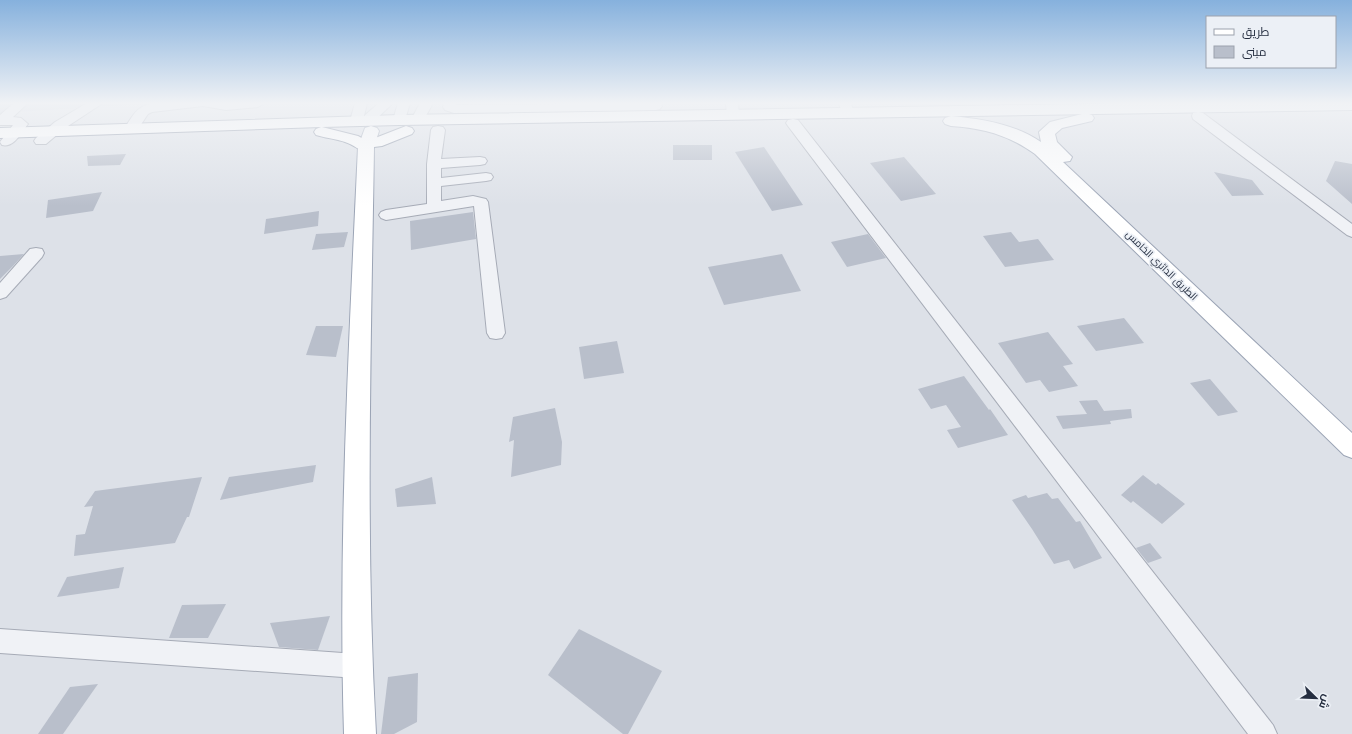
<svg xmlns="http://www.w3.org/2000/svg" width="1352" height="734" font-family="'DM Sans',Cairo,sans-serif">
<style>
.built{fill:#ced3dd}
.building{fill:#b9bfcb}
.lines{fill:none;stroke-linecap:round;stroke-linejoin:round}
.minor-casing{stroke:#a6abb6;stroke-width:2}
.major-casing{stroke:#9ba4b5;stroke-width:2}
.highway-casing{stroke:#838da0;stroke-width:2}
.minor{fill:#f0f2f6;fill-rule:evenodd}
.major{fill:#fff;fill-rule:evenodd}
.highway{fill:#fff;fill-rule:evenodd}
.labels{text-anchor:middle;stroke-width:3.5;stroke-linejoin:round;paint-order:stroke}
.street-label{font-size:10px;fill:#252e40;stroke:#ecf0f6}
</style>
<rect width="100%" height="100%" fill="#dde1e8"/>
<polygon class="built" points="0,103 158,103 0,113"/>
<g class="building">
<rect x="673" y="145" width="39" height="15"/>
<polygon points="764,147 803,205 772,211 735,152"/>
<polygon points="126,154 120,165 88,166 87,156"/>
<polygon points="904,157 936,194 901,201 870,163"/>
<polygon points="1335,161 1352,164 1352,204 1326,181"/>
<polygon points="1214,172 1252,180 1264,195 1232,196"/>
<polygon points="102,192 93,211 46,218 48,200"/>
<polygon points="319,211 318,226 264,234 266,219"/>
<polygon points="473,212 476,239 411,250 410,221"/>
<polygon points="348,232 344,247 312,250 316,234"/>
<polygon points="1011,232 1019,242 1038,239 1054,260 1005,267 983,236"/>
<polygon points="868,234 886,258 847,267 831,242"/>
<polygon points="24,254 13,266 0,279 0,256"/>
<polygon points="782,254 801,291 724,305 708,267"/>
<polygon points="1124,318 1144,343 1096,351 1077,326"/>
<polygon points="316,326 343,326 336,357 306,355"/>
<polygon points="1048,332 1073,364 1063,366 1078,386 1049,392 1040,380 1026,383 998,343"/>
<polygon points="617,341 624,373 584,379 579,347"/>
<polygon points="964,376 989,410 990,409 1008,435 958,448 947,430 961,427 946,405 931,409 918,389"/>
<polygon points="1210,379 1238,412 1218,416 1190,383"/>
<polygon points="1097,400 1104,411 1131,409 1132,418 1110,421 1111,424 1063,429 1056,416 1087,414 1079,401"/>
<polygon points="555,408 562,442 561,465 511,477 514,440 509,442 513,417"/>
<polygon points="316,465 313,482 220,500 229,477"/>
<polygon points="1143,475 1156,485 1158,483 1185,504 1162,524 1133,501 1131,503 1121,495"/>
<polygon points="202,477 189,517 187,517 175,543 74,556 76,535 85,534 93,506 84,507 95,491"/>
<polygon points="432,477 436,504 397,507 395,489"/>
<polygon points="1047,493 1052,499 1058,498 1076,522 1080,521 1102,558 1074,569 1069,560 1054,564 1032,529 1012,500 1026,495 1028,498"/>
<polygon points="1150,543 1162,558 1148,563 1136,548"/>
<polygon points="124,567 119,588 57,597 67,577"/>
<polygon points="226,604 208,638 169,638 182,605"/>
<polygon points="330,616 318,650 279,647 270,623"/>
<polygon points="579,629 662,671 628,734 623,734 548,675"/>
<polygon points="418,673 417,722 394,734 381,734 388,677"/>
<polygon points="98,684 63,734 38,734 70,687"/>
</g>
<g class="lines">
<g class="minor-casing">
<g id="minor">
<path d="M14,103H28L13,117L21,118L28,124C21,133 14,148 2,145L0,142L13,125H0V115Z"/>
<polygon points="87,103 103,103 65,128 46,144 36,144 34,141 36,138 55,122"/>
<path d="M156,103H264L258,107L226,110L203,106L152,112L148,114L136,132H126L124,129C134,114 137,105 156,103Z"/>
<path d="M355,103H367L364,116L379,103H393L371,124C365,125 357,125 351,124L350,121Z"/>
<polygon points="398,103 410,103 404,123 394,123 393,120"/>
<polygon points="420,103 433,103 422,123 412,123 411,120"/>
<polygon points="444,103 456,103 456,105 661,103 662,106 660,109 656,110 454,113 445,110 443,107"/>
<polygon points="726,103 738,103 739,115 738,118 728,118 727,115"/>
<polygon points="839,103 851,103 854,114 853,117 843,117"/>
<polygon points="1198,112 1203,113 1352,224 1352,237 1347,235 1193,119 1192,116 1193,113"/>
<polygon points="793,119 798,120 1273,725 1277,734 1248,734 788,126 786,123 788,120"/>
<polygon points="438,126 443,127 445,130 441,159 480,157 485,158 487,161 485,164 480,165 441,168 441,178 486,173 491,174 493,177 491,180 486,181 441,186 441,201 473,196 486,199 488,202 505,333 502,338 496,339 490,338 487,333 474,206 386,220 381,218 379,215 381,212 386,210 427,204 427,164 431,130 433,127"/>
<polygon points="36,248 42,249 44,253 42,257 6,297 0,299 0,283 30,249"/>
<polygon points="0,629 357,654 366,657 369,666 366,675 357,678 0,653"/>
</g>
</g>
<g class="major-casing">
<g id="major">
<path d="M1086,113L1092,115L1094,118L1092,121L1062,128L1055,134L1057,142L1072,157L1070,161L1063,162L1352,433V458L1344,455L1035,154C1009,135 982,128 951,126L945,124L943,121L945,118L951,116C982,119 1015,124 1041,142L1039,132L1050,122Z"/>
<path d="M371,126L377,128L379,131L374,147C371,343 365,538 376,734H344C338,538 349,343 358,147L365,128Z"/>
</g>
</g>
<g class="highway-casing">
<path id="highway" d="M1151,103H1352V110L399,125L322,127L358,136L369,142L370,140L406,126L412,128L414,131L412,134L382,146L374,147L372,151C360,153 355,145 345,142C336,139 326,138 316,135L314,132L316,129L321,127L0,138V128L399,115Z"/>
</g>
<use href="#minor" class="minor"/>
<use href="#major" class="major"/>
<use href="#highway" class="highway"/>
</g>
<linearGradient id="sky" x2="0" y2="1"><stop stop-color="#86b1dd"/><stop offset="0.5" stop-color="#f0f2f5"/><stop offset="1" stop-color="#f0f2f5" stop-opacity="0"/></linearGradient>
<rect width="1352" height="206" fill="url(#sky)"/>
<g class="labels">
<g class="street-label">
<text transform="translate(1162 265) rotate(44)" y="4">الطريق الدائري الخامس</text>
</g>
</g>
<rect x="1206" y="16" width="130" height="52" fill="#ecf0f6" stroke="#9ca2ad"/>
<rect x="1214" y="29" width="20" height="6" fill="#ffffff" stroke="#9ca2ad"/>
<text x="1242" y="36" font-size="12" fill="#252e40">طريق</text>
<rect x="1214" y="46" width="20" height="12" fill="#b9bfcb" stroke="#9ca2ad"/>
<text x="1242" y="56" font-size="12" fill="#252e40">مبنى</text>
<g transform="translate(1316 698) rotate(113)" stroke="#ecf0f6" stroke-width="3" paint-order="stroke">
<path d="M0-3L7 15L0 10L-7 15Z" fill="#252e40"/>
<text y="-6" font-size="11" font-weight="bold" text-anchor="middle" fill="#252e40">ش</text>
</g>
</svg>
